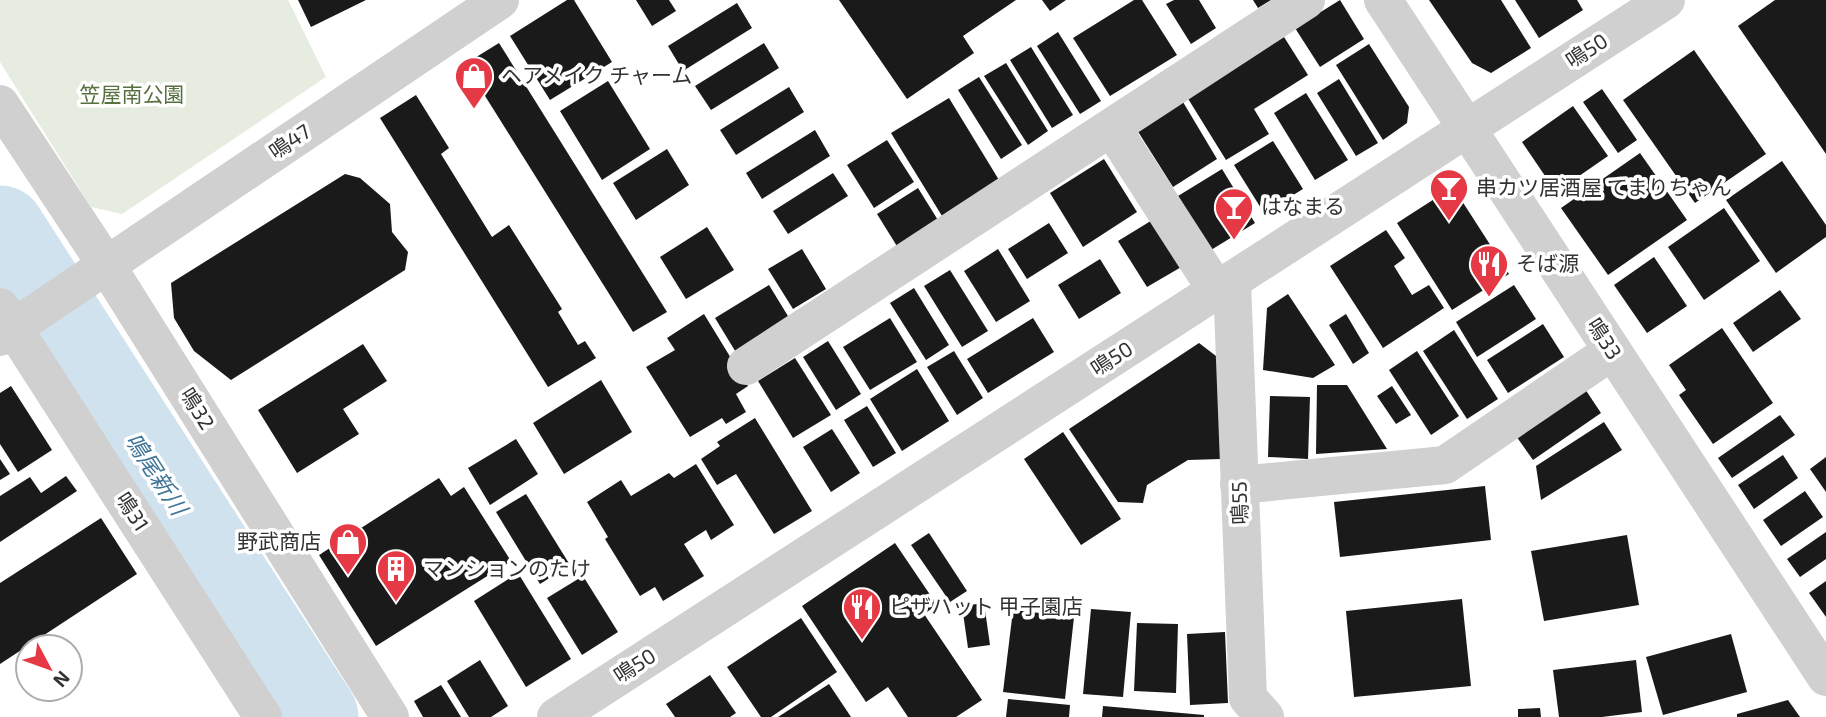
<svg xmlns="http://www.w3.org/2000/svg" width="1826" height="717" font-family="'Exo 2','Noto Sans JP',sans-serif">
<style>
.green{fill:#e6ecdf}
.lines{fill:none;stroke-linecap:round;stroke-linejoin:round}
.river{stroke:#cfe2ee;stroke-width:91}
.building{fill:#1a1a1a}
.minor{stroke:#d0d0d0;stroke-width:38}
.tertiary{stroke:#d0d0d0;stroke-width:38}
.labels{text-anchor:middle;stroke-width:7;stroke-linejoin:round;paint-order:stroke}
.street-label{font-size:21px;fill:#333;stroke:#fff}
.poi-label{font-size:21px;fill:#333;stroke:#fff;text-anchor:start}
.park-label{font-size:21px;fill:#56703f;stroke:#fff}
.water-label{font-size:23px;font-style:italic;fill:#3f7597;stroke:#fff}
</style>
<rect width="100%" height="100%" fill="#fff"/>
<polygon class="green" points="0,0 288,0 326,77 122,214 91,207 0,62"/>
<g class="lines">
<polyline class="river" points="0,231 313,717"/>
</g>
<g class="building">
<polygon points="298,0 366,0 311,27"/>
<polygon points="567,0 574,0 612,62 550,100 510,36"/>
<polygon points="636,0 669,0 676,11 652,26"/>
<polygon points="839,0 1016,0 963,36 974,53 907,99"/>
<polygon points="1042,0 1066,0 1050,11"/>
<polygon points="1134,0 1142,0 1177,55 1110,96 1073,38"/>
<polygon points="1174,0 1199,0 1216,28 1191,44 1166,4"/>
<polygon points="1253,0 1271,0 1258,8"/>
<polygon points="1340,0 1364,39 1320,67 1295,28"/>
<polygon points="1429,0 1501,0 1531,48 1491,73 1472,63"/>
<polygon points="1515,0 1577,0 1583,10 1539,38"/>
<polygon points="1775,0 1826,0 1826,154 1738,26"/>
<polygon points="737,3 752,28 683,71 668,46"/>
<polygon points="1058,32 1101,101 1080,114 1037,46"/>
<polygon points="1284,37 1308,75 1254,109 1269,134 1226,160 1187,97"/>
<polygon points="499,43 667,312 633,332 465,64"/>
<polygon points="764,43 779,68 711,110 695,86"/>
<polygon points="1369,44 1409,107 1407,123 1383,140 1336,65"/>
<polygon points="1031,47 1073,115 1052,128 1010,60"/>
<polygon points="1694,50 1766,154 1695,203 1623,100"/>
<polygon points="1006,63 1048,131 1028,145 984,76"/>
<polygon points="979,77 1022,145 1001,159 958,90"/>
<polygon points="1339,79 1378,143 1356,156 1317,93"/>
<polygon points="608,81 650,149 602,180 560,111"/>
<polygon points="789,87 804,112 736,155 720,130"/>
<polygon points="1602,89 1637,140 1618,153 1583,102"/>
<polygon points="1306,93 1348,160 1315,180 1274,113"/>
<polygon points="416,95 449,148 441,154 492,237 509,225 562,309 558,312 578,345 585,341 596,358 548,387 380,118"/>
<polygon points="949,98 999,180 942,216 891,133"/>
<polygon points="1183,102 1217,159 1173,187 1137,130"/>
<polygon points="1573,106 1608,156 1556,192 1522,142"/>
<polygon points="815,130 830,156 762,199 746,173"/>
<polygon points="887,140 914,182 874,208 847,165"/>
<polygon points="1273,141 1303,189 1264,213 1234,165"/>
<polygon points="667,149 689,185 636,220 613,183"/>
<polygon points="1640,153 1687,220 1608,275 1561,208"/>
<polygon points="1104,159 1137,212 1083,247 1050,193"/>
<polygon points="1782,161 1826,225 1826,237 1776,273 1726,200"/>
<polygon points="1222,169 1255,223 1211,250 1178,196"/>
<polygon points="833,173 848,196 788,234 773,211"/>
<polygon points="345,174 360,178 390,204 392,232 408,252 405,270 231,380 194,351 174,318 171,283"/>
<polygon points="1453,187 1509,274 1452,310 1397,223"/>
<polygon points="918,188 941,225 900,251 877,214"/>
<polygon points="1724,208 1760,261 1704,300 1668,247"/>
<polygon points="1154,219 1183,266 1147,287 1118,241"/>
<polygon points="1049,223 1068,253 1027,279 1008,249"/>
<polygon points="707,227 734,270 686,299 660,257"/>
<polygon points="1386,230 1405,258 1394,266 1412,295 1429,285 1444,308 1383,348 1330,266"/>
<polygon points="802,249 826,289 793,309 768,269"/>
<polygon points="998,249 1030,301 996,322 964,271"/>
<polygon points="1654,257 1687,306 1647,333 1614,285"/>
<polygon points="1100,259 1121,293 1079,319 1058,285"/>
<polygon points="950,270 988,331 962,347 924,286"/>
<polygon points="769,285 791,321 737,354 715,318"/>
<polygon points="1514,285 1536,319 1477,357 1456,322"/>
<polygon points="914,288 949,345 926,360 890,303"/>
<polygon points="1780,290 1801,319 1753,352 1733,323"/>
<polygon points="1288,294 1335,365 1313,378 1263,370 1267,308"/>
<polygon points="704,314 748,386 736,394 746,412 726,424 722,418 690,437 646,367 675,350 667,338"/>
<polygon points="1346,314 1369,353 1353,364 1329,325"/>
<polygon points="890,318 917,362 870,390 843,347"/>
<polygon points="1033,318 1054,352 988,393 967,359"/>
<polygon points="1543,324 1564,357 1508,393 1487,360"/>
<polygon points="1722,328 1773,403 1713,444 1679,395 1686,390 1669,365"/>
<polygon points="1454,330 1498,399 1467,419 1423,351"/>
<polygon points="828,341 861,394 836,410 803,357"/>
<polygon points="1199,343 1220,359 1221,459 1188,460 1147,485 1143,503 1118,502 1069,429"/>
<polygon points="363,344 387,381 343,409 359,434 297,473 258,410"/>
<polygon points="954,351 983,398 957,415 927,367"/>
<polygon points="1417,351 1459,416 1431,435 1389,370"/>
<polygon points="795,358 831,415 793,438 758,381"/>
<polygon points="917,369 949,421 902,451 870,399"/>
<polygon points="601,380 632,432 564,474 533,423"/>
<polygon points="1317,385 1347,385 1387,449 1316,454"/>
<polygon points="11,386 52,450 18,472 0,444 0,393"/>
<polygon points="1392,386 1411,415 1396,424 1377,396"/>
<polygon points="1585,389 1601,413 1533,460 1516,436"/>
<polygon points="1270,396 1310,397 1308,459 1268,457"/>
<polygon points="867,406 896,453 873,467 844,420"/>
<polygon points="1780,415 1795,435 1732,478 1718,458"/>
<polygon points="755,418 812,511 774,534 736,474 717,485 701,459 720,446 717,442"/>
<polygon points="1604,422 1622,450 1541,500 1536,466"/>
<polygon points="832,429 860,473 831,492 803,447"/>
<polygon points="1063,432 1121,519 1081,545 1024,459"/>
<polygon points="516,439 538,474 490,505 468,468"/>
<polygon points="1783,455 1798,478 1754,509 1738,485"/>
<polygon points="1826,457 1826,492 1810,469"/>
<polygon points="0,459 10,474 0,480"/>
<polygon points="696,464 734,525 711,540 706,530 684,544 704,576 663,601 655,587 640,596 605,539 608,537 587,502 621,480 631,496 669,473 674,478"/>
<polygon points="66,476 77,491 0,542 0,496 30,477 41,493"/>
<polygon points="439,478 451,496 464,487 511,561 376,646 319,555"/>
<polygon points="1485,486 1491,540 1340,557 1334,502"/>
<polygon points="1805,491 1823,517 1781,546 1763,520"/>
<polygon points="526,494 570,565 540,584 496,512"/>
<polygon points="101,518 137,574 0,664 0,583"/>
<polygon points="1826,532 1826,559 1800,577 1787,559"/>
<polygon points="929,533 967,591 950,602 911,545"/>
<polygon points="1627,535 1639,605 1544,621 1531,551"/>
<polygon points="895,543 937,605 924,614 982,700 956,717 908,717 888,687 866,702 802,606"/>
<polygon points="518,573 571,659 526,687 474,601"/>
<polygon points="583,576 618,632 582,655 547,598"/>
<polygon points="1826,581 1826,617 1809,593"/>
<polygon points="1462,599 1471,686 1354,697 1346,611"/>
<polygon points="984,603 990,645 968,648 962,606"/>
<polygon points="1091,609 1131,612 1123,697 1083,694"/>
<polygon points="1013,610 1074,617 1065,699 1003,692"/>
<polygon points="801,618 837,672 771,717 761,717 727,667"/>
<polygon points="1137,623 1178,624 1176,693 1134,691"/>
<polygon points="1225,632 1228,703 1190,705 1187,634"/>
<polygon points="1731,634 1747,692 1663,715 1646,657"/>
<polygon points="480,660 508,706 491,717 469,717 447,681"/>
<polygon points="1636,660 1642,712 1602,717 1559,717 1553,670"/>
<polygon points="710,675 736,713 730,717 675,717 666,704"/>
<polygon points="829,684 851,717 778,717"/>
<polygon points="441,685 461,717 423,717 414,701"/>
<polygon points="1008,699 1070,705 1069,717 1006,717"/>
<polygon points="1788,700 1800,717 1737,717 1737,714"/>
<polygon points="1103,706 1204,715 1204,717 1102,717"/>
<polygon points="1540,708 1541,717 1518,717 1518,709"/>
</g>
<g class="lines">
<g class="minor">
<polyline points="0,104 107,266 390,717"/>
<polyline points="1112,128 1217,291"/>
<polyline points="1232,282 1248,698 1265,717"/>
<polyline points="0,307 263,717"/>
<polyline points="0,337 500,0"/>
<polyline points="746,366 1306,0"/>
<polyline points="1239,485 1445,465 1612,351"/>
<polyline points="556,717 1666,0"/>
</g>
<polyline class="tertiary" points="1383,0 1826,677"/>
</g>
<defs>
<g id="shop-pin" transform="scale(2.0125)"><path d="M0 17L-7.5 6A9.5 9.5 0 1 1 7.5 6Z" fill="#e63946" stroke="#fff"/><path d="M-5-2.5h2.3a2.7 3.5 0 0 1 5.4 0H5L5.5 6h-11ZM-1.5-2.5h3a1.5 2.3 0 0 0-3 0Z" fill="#fff"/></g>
<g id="bar-pin" transform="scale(2.0125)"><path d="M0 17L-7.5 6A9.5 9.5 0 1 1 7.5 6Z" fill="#e63946" stroke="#fff"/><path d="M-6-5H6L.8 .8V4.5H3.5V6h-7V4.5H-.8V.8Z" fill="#fff"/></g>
<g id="restaurant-pin" transform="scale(2.0125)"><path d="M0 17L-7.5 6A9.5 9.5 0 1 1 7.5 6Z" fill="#e63946" stroke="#fff"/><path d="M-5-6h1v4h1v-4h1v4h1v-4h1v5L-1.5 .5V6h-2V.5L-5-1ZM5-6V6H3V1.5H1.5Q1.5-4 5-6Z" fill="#fff"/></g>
<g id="building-pin" transform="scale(2.0125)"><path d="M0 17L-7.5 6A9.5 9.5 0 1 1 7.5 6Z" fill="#e63946" stroke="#fff"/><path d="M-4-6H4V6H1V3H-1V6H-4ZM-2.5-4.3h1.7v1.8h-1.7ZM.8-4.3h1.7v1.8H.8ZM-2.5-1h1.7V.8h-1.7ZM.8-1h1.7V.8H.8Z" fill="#fff"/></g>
</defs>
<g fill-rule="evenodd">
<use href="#shop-pin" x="474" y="76"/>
<use href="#bar-pin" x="1449" y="188"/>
<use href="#bar-pin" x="1234" y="207"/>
<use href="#restaurant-pin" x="1489" y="264"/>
<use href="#shop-pin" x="348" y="542"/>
<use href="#building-pin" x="396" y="569"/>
<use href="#restaurant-pin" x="862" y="607"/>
</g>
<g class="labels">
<g class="street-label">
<text transform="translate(1587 51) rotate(-33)" y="7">鳴50</text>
<text transform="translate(290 142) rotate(-34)" y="7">鳴47</text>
<text transform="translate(1604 339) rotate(57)" y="7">鳴33</text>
<text transform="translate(1112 359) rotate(-33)" y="7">鳴50</text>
<text transform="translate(197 409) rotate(58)" y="7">鳴32</text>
<text transform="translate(1240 503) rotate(-92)" y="7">鳴55</text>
<text transform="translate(132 512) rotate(57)" y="7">鳴31</text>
<text transform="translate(635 666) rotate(-33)" y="7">鳴50</text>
</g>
<g class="poi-label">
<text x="501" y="83">ヘアメイク チャーム</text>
<text x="1476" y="195">串カツ居酒屋 てまりちゃん</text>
<text x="1261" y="214">はなまる</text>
<text x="1516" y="271">そば源</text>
<text x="321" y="549" text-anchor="end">野武商店</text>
<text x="423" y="576">マンションのたけ</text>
<text x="889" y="614">ピザハット 甲子園店</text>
</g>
<g class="park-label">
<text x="132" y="102">笠屋南公園</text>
</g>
<g class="water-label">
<text transform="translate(156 474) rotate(57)" y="8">鳴尾新川</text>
</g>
</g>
<g transform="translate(49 668) rotate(131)"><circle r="33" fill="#ffffff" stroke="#adadad" stroke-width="2"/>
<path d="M0-5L12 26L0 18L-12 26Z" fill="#e63946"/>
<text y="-10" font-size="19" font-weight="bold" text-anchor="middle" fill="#333333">N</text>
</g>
</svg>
